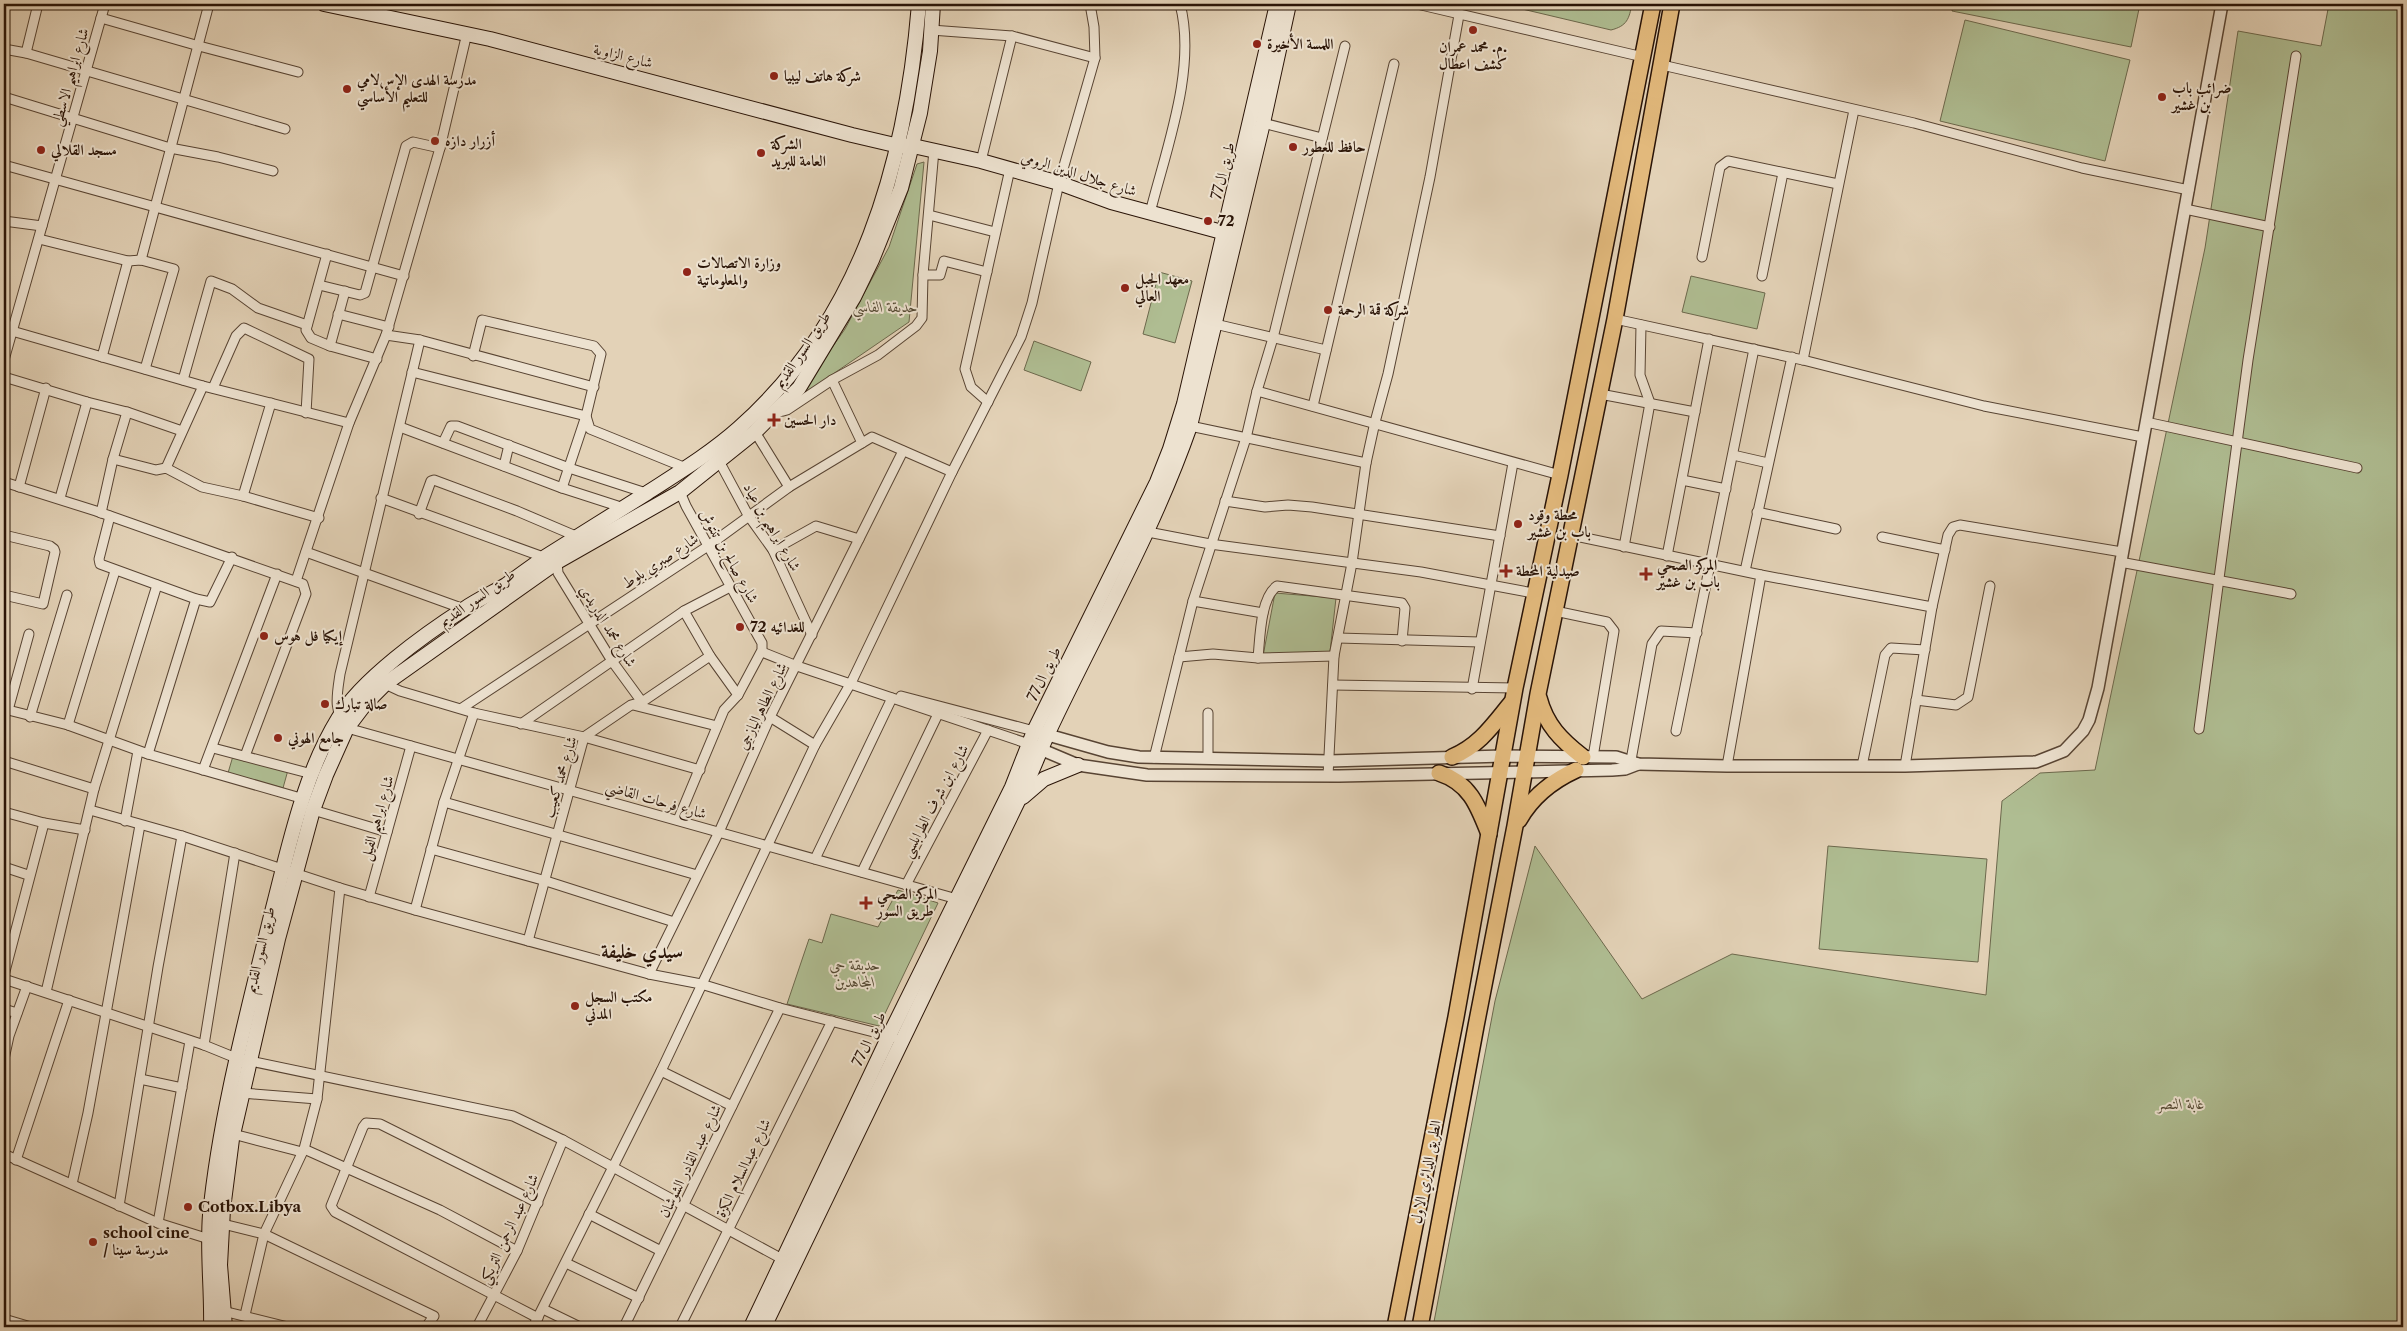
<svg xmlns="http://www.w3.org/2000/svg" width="2407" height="1331" font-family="'Libre Caslon Text',Amiri,serif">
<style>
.green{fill:#afbd92;stroke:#6c684c}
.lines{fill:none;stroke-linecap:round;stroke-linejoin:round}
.minor-casing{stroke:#584433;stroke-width:11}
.tertiary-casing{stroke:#584433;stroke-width:14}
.secondary-casing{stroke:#2a1407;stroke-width:16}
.trunk-casing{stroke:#2a1407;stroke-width:18}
.minor{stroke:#ede2d0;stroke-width:9}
.tertiary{stroke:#ede2d0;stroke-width:11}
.secondary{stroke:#ede2d0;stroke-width:14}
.trunk{stroke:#e2b97c;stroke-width:15}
.poi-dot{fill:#8f2418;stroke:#ede2d0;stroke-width:2}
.labels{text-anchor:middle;stroke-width:4;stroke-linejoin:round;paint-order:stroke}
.poi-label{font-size:15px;font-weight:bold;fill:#2a1407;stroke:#ede2d0;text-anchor:start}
.street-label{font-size:15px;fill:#2a1407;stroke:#ede2d0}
.park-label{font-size:15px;font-style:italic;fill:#524731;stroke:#ede2d0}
.district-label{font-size:20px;font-weight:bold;fill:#2a1407;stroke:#ede2d0}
</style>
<rect width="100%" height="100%" fill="#e3d2b7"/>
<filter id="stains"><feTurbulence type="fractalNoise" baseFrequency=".004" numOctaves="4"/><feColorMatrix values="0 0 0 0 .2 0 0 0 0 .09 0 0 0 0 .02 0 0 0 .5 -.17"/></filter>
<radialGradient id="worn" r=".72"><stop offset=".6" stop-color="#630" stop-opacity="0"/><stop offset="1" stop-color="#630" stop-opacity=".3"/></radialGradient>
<g class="green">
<path d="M1501,4H1632C1629,19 1627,26 1611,30Z"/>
<polygon points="1953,4 2140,4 2131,47 1952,11"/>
<polygon points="2329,4 2403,4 2403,1327 1433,1327 1495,1001 1535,846 1642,999 1732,954 1986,995 2002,801 2040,773 2095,770 2205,248 2238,31 2321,46"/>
<polygon points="1965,20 2130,60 2105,161 1940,121"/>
<polygon points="924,162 909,322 795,400 845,329 889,247 917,164"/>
<polygon points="1159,272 1192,281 1175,343 1143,334"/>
<polygon points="1691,276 1765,293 1757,329 1682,312"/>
<polygon points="1034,341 1091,362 1081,391 1024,370"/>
<polygon points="1275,593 1336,598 1330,652 1263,656"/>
<polygon points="233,756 288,770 283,788 228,773"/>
<polygon points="1828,846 1987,859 1978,962 1819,949"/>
<polygon points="898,890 938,903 879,1026 787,1004 809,939 822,943 831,914 878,927"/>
</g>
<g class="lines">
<g class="minor-casing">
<g id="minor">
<polyline points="1417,4 1643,57"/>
<polyline points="101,18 199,46 298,72"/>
<polyline points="931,30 1012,36"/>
<polyline points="1345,46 1273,338 1257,391 1560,475"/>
<polyline points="4,49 26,53 285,129"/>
<polyline points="26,53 38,4"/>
<polyline points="1662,65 1914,123 2082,168 2189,190"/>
<polyline points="4,97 170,148 218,157 273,171"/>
<polyline points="1263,123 1322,138"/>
<polyline points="981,161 1012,36 1095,58"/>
<polyline points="4,165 404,276"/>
<polyline points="2185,209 2270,227"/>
<path d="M1150,213C1166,149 1197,69 1180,4"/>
<polyline points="929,215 995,232"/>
<polyline points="4,221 42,226"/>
<polyline points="39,239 128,261 141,260 174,269 145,369"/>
<polyline points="327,254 306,330 311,338 330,346"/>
<polyline points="1702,257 1720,167 1728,161 1838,184"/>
<polyline points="141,260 209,4"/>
<polyline points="923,275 940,275 944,261 987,272"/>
<polyline points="1762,276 1783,173"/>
<polyline points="319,285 360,295 365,293 406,146 413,142 440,148"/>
<polyline points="345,291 330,346 377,359"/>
<polyline points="338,314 389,327"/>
<polyline points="1615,319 1803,360 1984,406 2143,437"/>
<polyline points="1215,324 1326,350"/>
<polyline points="12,331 203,386 349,423"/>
<polyline points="386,335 420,340 594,387"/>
<path d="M420,340L340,674C337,695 333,710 347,728L957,899"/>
<polyline points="473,356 482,320 594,346 601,354 586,416 562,488"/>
<polyline points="102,357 128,261"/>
<polyline points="4,360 105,4"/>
<polyline points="1803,360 1854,110"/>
<polyline points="412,372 586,416 590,429 686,468"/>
<polyline points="4,377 87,402 127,412 182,431"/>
<polyline points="183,380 211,281 232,289 258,308 307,325"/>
<polyline points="832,380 862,443"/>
<polyline points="213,388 236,336 244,328 309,359 306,413"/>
<polyline points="1600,394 1695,412"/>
<polyline points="988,402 971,387 965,369 1010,169"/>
<polyline points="1313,406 1394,64"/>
<polyline points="776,413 787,410 832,380 878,355 916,326 922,318 923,275 934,150"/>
<polyline points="2146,422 2357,468"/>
<polyline points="1190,426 1366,463"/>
<polyline points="400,427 562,488 624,508"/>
<polyline points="755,432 789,487"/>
<polyline points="443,443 451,426 457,426 569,468 646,493"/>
<polyline points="1733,455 1768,463"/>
<polyline points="113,459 156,470 166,468 202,487 243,496 319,518"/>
<polyline points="719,461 748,515 773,550 812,635"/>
<polyline points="504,466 509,445"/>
<polyline points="166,468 203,386"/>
<polyline points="1682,480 1726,489"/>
<polyline points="4,482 96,511 303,584 306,594 245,756"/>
<polyline points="19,487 46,388"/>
<polyline points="243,496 271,403"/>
<polyline points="60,498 87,402"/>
<polyline points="381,498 557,562 558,573 612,661 642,702"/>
<polyline points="1225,501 1265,507 1288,505 1312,507 1500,536"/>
<polyline points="1757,512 1836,529"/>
<polyline points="101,513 113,459 127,412"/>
<polyline points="419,514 431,481 434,480 517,511 578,537"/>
<polyline points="110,516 99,559 100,564 196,599 210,602 232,557"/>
<polyline points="1148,532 1210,544 1421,572 1533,593"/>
<polyline points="4,535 50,546 54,549 55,552 43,604 4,595"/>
<polyline points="1571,535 1761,575 1932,607"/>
<polyline points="1882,537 1945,550"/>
<polyline points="1624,547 1650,403 1640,375 1641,325"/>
<polyline points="773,550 816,526 859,539"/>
<polyline points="306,552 464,609"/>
<polyline points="1667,556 1709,339"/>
<polyline points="2120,562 2291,594"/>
<polyline points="1745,571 1792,357"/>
<polyline points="296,581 349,423 386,335 440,148 467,33"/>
<polyline points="1193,601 1263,613"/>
<polyline points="684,611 710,656 738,695"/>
<polyline points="1555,611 1607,622 1614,631 1593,757"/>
<polyline points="1338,638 1480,642"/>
<polyline points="762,652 797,666 1029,744"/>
<polyline points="1179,657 1213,654 1258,658 1334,656"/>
<path d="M1258,658C1260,639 1260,598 1277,586L1402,603L1405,608L1402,641"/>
<polyline points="385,684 400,691 474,713 584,737 700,770"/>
<polyline points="1333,685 1515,688"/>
<polyline points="1472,689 1513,463"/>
<polyline points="901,696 1034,731"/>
<polyline points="1916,700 1956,705 1968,697 1990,586"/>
<polyline points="633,705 717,726"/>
<polyline points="462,708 708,546 789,487 872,437 952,472"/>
<polyline points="4,709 68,725 148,754 304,799"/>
<polyline points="8,710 29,634"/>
<polyline points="30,717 67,595"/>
<polyline points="770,717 815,745"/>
<polyline points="521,724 684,611 730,587"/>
<polyline points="68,725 115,571"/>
<polyline points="2199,729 2248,360 2296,56"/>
<polyline points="1676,731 1754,349"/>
<polyline points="213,748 312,774"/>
<polyline points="148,754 196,599"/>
<polyline points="1154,758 1193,601 1246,438 1257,391"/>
<polyline points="1208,758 1208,713"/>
<polyline points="1631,760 1652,644 1661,631 1697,633"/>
<polyline points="4,761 94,789"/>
<polyline points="1727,766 1761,575"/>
<polyline points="1862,766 1885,655 1891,648 1925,650"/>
<polyline points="1905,766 1932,607 1948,535 1953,527 1960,525 2122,552"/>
<polyline points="203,770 277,574"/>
<polyline points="1328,776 1334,656 1352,563 1366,463 1375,422 1388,374 1430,177 1459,15"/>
<polyline points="444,802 697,875"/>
<polyline points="90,810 182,836 340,888 415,910 649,974 701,984 780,1008 893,1037"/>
<polyline points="313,810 387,832"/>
<polyline points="4,812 44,823 85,830"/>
<polyline points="678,820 724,710 738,695 762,650 762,643 686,506 680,492"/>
<polyline points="125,821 138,751"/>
<polyline points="431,849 546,881 674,922"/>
<polyline points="815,859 892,698"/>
<polyline points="4,867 28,875"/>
<polyline points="862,872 938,714"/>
<polyline points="906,885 988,730"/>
<polyline points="369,897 411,746"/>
<polyline points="415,910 444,802 474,713"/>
<polyline points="528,941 584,737 631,705 642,702 710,656"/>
<polyline points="649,974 719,832 770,717 903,451"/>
<polyline points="4,975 44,823"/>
<polyline points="4,979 204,1045 236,1058 513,1116 563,1140 784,1260"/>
<polyline points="46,992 94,789 157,585"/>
<polyline points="4,1009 17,1013"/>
<polyline points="204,1045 235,853"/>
<polyline points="4,1059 9,1036 27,986"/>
<polyline points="661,1071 732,1106"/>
<polyline points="140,1079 182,1088"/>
<polyline points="242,1093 317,1099"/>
<polyline points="233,1134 302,1152"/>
<polyline points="304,1149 440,1210 517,1251"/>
<polyline points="4,1154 158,1223 209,1239"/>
<polyline points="16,1160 69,1000"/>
<polyline points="72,1184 88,1113 140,825"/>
<polyline points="119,1206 158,967 182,836"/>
<polyline points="589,1214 661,1251"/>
<polyline points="158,1223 190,1041"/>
<polyline points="223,1224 264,1234 434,1316 426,1327"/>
<polyline points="566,1263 639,1298"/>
<polyline points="543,1309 580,1327"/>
<polyline points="219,1310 288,1327"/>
<polyline points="245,1315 264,1234 304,1149 317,1099 340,888"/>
<polyline points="538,1318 335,1212 331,1206 363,1127 366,1123 380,1124 538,1203"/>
<polyline points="4,1319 31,1327"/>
<polyline points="477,1327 517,1251 563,1140"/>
<polyline points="533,1327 661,1071 815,745 852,681 952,472 1021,337 1032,303 1059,183 1095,58 1094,27 1090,4"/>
<polyline points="624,1327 780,1008"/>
<polyline points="680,1327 832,1021"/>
</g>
</g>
<g class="tertiary-casing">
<g id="tertiary">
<polyline points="1041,733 1108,752 1139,757 1329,761 1503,756 1616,757 1638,764 1727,766 1905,766 2036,762 2064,751 2083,731 2089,720 2098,688 2222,4"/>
<polyline points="1033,746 1078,765 1147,775 1339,776 1612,770 1625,769 1638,764"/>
</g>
</g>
<g class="secondary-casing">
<g id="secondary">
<polyline points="324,4 490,39 852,135 899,146 913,146 981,161 1059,183 1111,202 1233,235"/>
<polyline points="1023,797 1044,779 1078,765"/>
<path d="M211,1327C212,1290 207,1252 210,1215C220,1114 247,1015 271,916C288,851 302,778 338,719C361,680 425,634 464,609C477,600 492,593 506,585C519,576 532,566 545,557C579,536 613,514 647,493C678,473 711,453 739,428C862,319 906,163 919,4"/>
<polyline points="225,1327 220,1265 223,1209 232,1139 278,939 313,810 326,775 347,728 366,703 385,684 557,562 680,492 755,432 799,388 854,297 872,260 901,188 920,113 930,51 933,4"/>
<polyline points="751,1327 889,1036 1012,787 1034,731 1157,482 1170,449 1184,404 1277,4"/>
<path d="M764,1327C848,1151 934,975 1019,799C1030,777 1039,753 1049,731C1097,629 1153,532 1190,426L1263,123L1289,4"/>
</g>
</g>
<g class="trunk-casing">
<g id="trunk">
<path d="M1539,698C1546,725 1561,740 1583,757"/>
<path d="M1452,757C1479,746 1493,725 1511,703"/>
<path d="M1439,773C1470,783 1478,806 1489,834"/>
<path d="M1519,820C1532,797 1552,781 1576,770"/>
<polyline points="1395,1327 1456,1017 1515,688 1560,475 1653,4"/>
<polyline points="1420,1327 1476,1026 1515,826 1538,694 1615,319 1672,4"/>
</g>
</g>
<use href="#minor" class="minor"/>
<use href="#tertiary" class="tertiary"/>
<use href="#secondary" class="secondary"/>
<use href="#trunk" class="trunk"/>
</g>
<g class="poi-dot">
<circle cx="1473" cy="30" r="5"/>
<circle cx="1257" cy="44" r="5"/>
<circle cx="774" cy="76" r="5"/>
<circle cx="347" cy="89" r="5"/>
<circle cx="2162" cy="97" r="5"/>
<circle cx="435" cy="141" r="5"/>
<circle cx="1293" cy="147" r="5"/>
<circle cx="41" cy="150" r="5"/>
<circle cx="761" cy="153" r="5"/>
<circle cx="1208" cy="221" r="5"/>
<circle cx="687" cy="272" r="5"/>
<circle cx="1125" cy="288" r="5"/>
<circle cx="1328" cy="310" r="5"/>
<path d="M771.5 412.5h5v5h5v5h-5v5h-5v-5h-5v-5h5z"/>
<circle cx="1518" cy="524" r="5"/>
<path d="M1503.5 563.5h5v5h5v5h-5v5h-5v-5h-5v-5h5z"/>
<path d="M1643.5 566.5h5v5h5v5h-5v5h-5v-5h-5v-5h5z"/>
<circle cx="740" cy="627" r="5"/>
<circle cx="264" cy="636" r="5"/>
<circle cx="325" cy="704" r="5"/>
<circle cx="278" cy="738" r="5"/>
<path d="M863.5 895.5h5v5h5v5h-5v5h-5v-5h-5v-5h5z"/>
<circle cx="575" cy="1006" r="5"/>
<circle cx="188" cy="1207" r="5"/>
<circle cx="93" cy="1242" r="5"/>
</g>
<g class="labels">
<g class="poi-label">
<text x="1267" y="49">اللمسة الأخيرة</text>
<text x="1473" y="52" text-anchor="middle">م. محمد عمران.<tspan x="1473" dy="17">كشف اعطال</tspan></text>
<text x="784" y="81">شركة هاتف ليبيا</text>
<text x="357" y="85">مدرسة الهدى الإسﻻمي<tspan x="357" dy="17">للتعليم الأساسي</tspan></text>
<text x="2172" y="93">ضرائب باب<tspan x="2172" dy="17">بن غشير</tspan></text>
<text x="445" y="146">أزرار دازه</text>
<text x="771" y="149">الشركة<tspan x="771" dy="17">العامة للبريد</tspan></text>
<text x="1303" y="152">حافظ للعطور</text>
<text x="51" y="155">مسجد القلالي</text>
<text x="1218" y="226">72</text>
<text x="697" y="268">وزارة الاتصالات<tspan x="697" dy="17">والمعلوماتية</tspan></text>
<text x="1135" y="284">معهد الجبل<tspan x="1135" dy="17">العالي</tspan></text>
<text x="1338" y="315">شركة قمة الرحمة</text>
<text x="784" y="425">دار الحسين</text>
<text x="1528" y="520">محطة وقود<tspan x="1528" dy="17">باب بن غشير</tspan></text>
<text x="1657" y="570">المركز الصحي<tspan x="1657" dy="17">باب بن غشير</tspan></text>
<text x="1516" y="576">صيدلية المحطة</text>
<text x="750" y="632">72 للغدائيه</text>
<text x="274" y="641">إيكيا فل هوس</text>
<text x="335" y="709">صالة تبارك</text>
<text x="288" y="743">جامع الهوني</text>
<text x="877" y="899">المركز الصحي<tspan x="877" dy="17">طريق السور</tspan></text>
<text x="585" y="1002">مكتب السجل<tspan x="585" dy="17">المدني</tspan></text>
<text x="198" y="1212">Cotbox.Libya</text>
<text x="103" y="1238">school cine<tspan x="103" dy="17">/ مدرسة سينا</tspan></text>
</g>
<g class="street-label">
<text transform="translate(623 56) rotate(14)" y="5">شارع الزاوية</text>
<text transform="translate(70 77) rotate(-74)" y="5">شارع ابراهيم الاسطي</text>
<text transform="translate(1223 171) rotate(-76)" y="5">طريق ال77</text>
<text transform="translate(1079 174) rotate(17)" y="5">شارع جلال الدين الرومي</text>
<text transform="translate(802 350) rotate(-56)" y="5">طريق السور القديم</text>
<text transform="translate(772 527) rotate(60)" y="5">شارع ابراهيم بن عياد</text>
<text transform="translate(729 556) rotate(61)" y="5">شارع صالح بن تنتوش</text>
<text transform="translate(660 561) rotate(-33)" y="5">شارع صبري بلوط</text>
<text transform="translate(477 598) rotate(-35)" y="5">طريق السور القديم</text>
<text transform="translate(608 626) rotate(58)" y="5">شارع محمد الدريدي</text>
<text transform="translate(1044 674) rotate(-64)" y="5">طريق ال77</text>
<text transform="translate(762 706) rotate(-64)" y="5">شارع الطاهراليازجي</text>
<text transform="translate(560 777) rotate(-73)" y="5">شارع محمد كعيب</text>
<text transform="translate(656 800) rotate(16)" y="5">شارع فرحات القاضي</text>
<text transform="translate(935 801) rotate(-62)" y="5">شارع ابن شرف الطرابلسي</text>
<text transform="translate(377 818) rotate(-74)" y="5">شارع ابراهيم الفيل</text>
<text transform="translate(260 950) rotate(-77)" y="5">طريق السور القديم</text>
<text transform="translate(869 1039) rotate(-64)" y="5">طريق ال77</text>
<text transform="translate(690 1161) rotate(-64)" y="5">شارع عبد القادر الشوشان</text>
<text transform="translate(743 1168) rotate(-64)" y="5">شارع عبدالسلام الكزة</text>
<text transform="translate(1426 1172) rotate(-79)" y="5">الطريق الدائري الاول</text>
<text transform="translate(509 1229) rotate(-65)" y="5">شارع عبد الرحمن التريكي</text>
</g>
<g class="park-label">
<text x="885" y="312">حديقة الفاسي</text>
<text x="855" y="970">حديقة حي<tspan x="855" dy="17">المجاهدين</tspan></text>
<text x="2181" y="1109">غابة النصر</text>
</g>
<g class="district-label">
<text x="642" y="958">سيدي خليفة</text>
</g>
</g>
<rect width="2407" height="1331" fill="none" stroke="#e3d2b7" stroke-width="20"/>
<rect x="5" y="5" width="2397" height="1321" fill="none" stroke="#2a1407" stroke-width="2.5"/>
<rect x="10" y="10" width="2387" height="1311" fill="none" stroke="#2a1407"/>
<rect width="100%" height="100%" filter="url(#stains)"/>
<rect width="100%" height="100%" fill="url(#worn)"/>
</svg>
